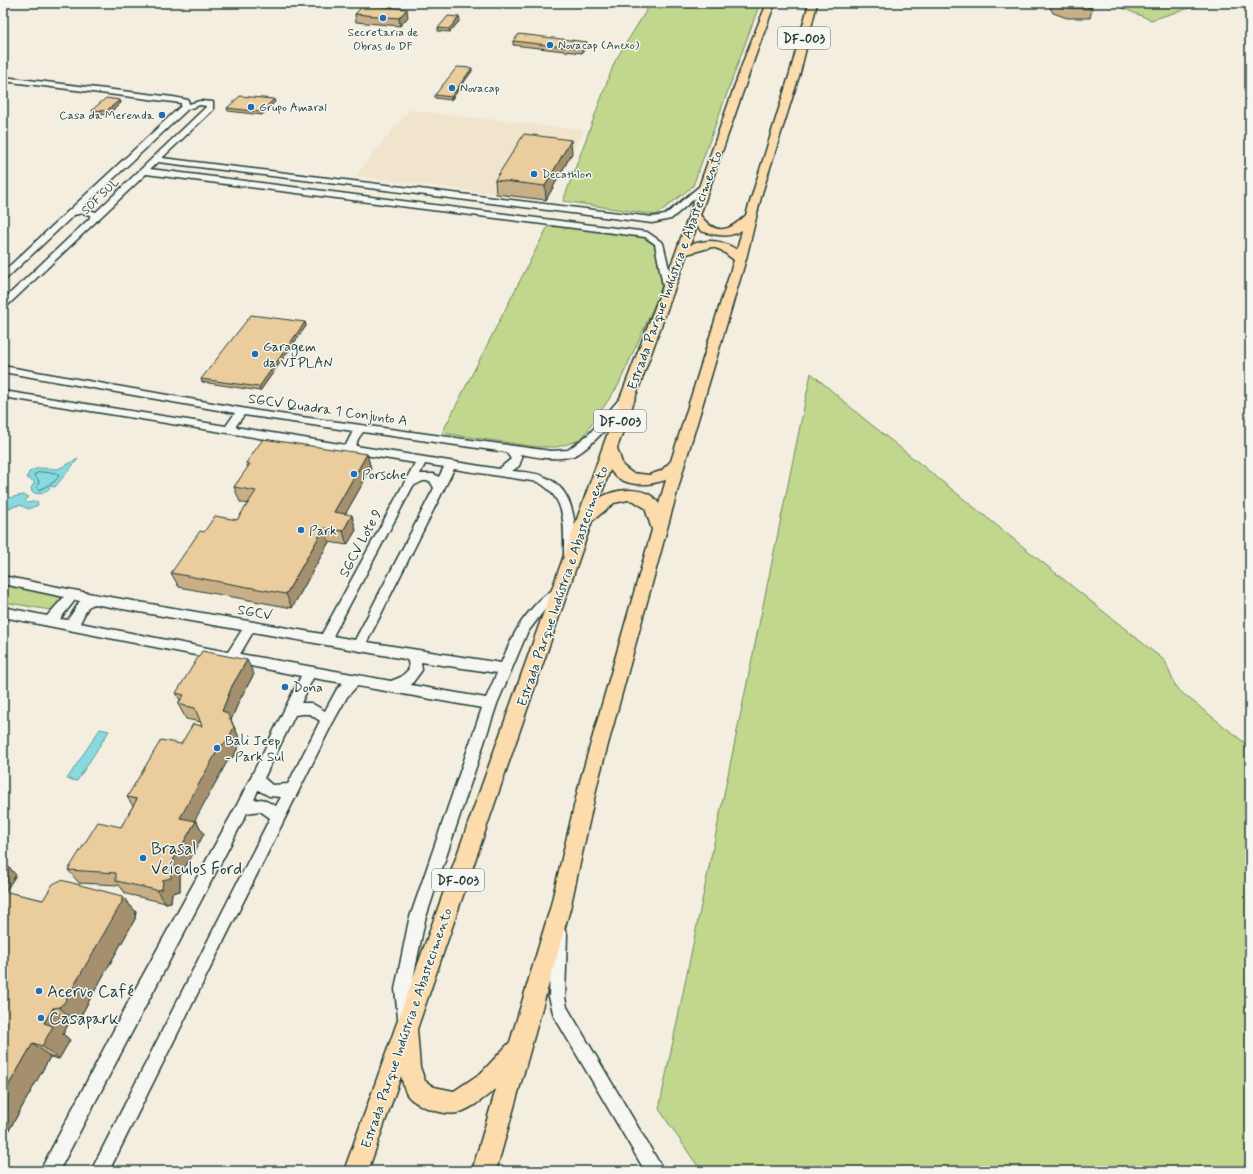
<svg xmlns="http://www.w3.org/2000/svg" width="1253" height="1174" font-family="Mynerve,sans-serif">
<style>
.built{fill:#f1e4cd}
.green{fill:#c0d78d;stroke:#708a60}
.water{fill:#88dadf;stroke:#5e9b9b}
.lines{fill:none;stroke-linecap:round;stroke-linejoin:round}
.shore{stroke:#497c78;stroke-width:1}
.secondary-casing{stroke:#1f3d34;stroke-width:3}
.highway-casing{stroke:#1f3d34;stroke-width:3}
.secondary{fill:#f6f6f2;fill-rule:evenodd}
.highway{fill:#fcdcac;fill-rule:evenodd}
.wall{fill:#c9af87;stroke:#1f3d34}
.shaded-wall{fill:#a48f6e;stroke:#1f3d34}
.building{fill:#eacc9d;stroke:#1f3d34}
.poi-dot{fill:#1f6fb2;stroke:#f6f6f2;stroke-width:1.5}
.labels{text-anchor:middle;stroke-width:3;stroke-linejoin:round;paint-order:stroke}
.far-poi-label{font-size:12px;fill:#1f3d34;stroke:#f6f6f2;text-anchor:start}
.far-street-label{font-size:12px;fill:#1f3d34;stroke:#f6f6f2}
.shield{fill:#f6f6f2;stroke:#60746d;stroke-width:1}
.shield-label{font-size:13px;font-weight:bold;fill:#1f3d34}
.street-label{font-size:14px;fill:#1f3d34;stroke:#f6f6f2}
.poi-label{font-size:14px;fill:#1f3d34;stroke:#f6f6f2;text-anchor:start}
.near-poi-label{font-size:17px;fill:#1f3d34;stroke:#f6f6f2;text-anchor:start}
</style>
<rect width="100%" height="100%" fill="#f4eee1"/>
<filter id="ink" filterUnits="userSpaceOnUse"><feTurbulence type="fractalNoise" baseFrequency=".025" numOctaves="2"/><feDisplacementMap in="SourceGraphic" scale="8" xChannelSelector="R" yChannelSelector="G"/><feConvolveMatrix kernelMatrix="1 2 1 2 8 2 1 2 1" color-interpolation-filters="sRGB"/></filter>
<g filter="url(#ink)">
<polygon class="built" points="409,110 585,130 572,153 525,148 496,194 355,176"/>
<g class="green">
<polygon points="651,3 760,3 693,186 656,215 563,201 615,61"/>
<polygon points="1111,3 1206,3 1151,20"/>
<polygon points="549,224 641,236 656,246 664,284 618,386 581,440 557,447 536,447 442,433"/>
<polygon points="811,373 862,417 1165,661 1176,688 1250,747 1250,1171 701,1171 659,1109"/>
<polygon points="3,585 57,595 65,596 55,608 50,610 3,602"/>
</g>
<g class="water">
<path d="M78,459L55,487L51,486C46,493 41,496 32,492L31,488L35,482L27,478L29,472L38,468L58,469Z"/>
<polygon points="23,495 29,497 25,501 27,503 37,501 38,505 28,509 20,505 9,508 3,506 3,502 8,498"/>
<polygon points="100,729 109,731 77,781 67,779"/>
</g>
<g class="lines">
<polygon class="shore" points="40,472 57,473 59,476 54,482 39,490 37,488 39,481 34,475"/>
<g class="secondary-casing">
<g id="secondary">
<polygon points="3,3 8,3 3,6"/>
<path d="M3,77L173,97L188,100L189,104L200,101L213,102V110L162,158L652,217L665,215L701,185L708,187L671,219L652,223L158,162L150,169L647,232L663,243L673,286L668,289L663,286L655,244L645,237L146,174L6,307L3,308V300L90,218V215L83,213L74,215L6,279L3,280V272L181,106V103L3,81ZM200,105L206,106V107L96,212L82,208L188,109Z"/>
<path d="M3,366L258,411L551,451L568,450L589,434L623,395L627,394L632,397C623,411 588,452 573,456C555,461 537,457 520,454L522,458L519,466L512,471C522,472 535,472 545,477C576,490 576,527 576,555L574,558H566L564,555C564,526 567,498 538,482L454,469L367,642L501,663C506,652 511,640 517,629C524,617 550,583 564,588L566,591L546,608L527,633L497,704L425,920L411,989L414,1018L412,1024L406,1026L400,1024L398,1018L395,989L409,920L482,708L357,686L347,697L332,724L109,1171H91L270,818L260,811L247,813L59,1171H40L132,995L238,803L301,676L3,617V607L47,616L64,597L3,584V576L93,594L322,634L415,463L3,397V391L226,426L235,413L3,372ZM244,415L258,417L353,431L346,445L235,427ZM363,432L506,452L511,459L499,469L356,446L358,439ZM425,464L444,467L439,477L434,474H420ZM423,481H430L434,488L355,640L333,636L413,486ZM75,600L80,601L68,620L60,619ZM94,604L242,630L228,652L80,623L88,607ZM253,632L405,659L408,661L409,669L401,677L391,681L240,654ZM421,662L497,673L486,698L411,685L422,670ZM313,678L343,683L337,689L325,711L311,703H301ZM302,714H310L320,721L288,784L272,785L264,778L295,715ZM258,790L269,796L281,797L276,806L262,799L254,800Z"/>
<polygon points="559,927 564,929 567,934 565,997 567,1007 664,1171 645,1171 554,1016 549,997 551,934 554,929"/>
</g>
</g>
<g class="highway-casing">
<path id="highway" d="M767,3H775L756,54L700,215C716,236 728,232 746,215L790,73L809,3H817L800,73L762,193L746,259L685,463L598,781L570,909L496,1171H472L496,1089C484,1098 472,1109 457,1113C445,1116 416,1106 408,1096C404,1091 403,1082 401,1076L368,1171H344L621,396L676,252L746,54ZM697,226L701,231C715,235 729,239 742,230L737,250C721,239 708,239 690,245ZM712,247L721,250L734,260L671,461L661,471L649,475L632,473L623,466L617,448L687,254ZM610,470C624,488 646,486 666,480L659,504C648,485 616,488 600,498ZM628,500L634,501L645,508L652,530L580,781L550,909L510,1042L481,1073L454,1091L434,1087L425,1081L420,1067L417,1029L592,521L614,503Z"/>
</g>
<use href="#secondary" class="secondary"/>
<use href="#highway" class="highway"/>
</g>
<g class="wall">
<polygon points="1049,3 1091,3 1090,8 1092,9 1090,18 1067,18 1053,13 1048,4"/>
<polygon points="355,14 408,17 400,26 356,22"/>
<polygon points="460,20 450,32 438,31 438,28"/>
<polygon points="513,41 587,42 587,45 582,53 513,45"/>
<polygon points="472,71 451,100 435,98 435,95"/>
<polygon points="120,100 121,103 107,115 93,113 92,110"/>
<polygon points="275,102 262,115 228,111 227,108"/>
<polygon points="572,153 546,200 496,194 495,180"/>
<polygon points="305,322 306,326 260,391 202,382 201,379"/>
<polygon points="367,454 371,469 345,514 356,530 347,545 329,542 292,608 179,587 171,573 204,532 237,520 248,504 240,502 234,487 248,468 246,463"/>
<polygon points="254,674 239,701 231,720 241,742 233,757 228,760 194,820 196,821 204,834 180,876 180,891 172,893 171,902 166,903 126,894 119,885 79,883 68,870 121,827 133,806 127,797 181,744 202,726 201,722 186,719 178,704 180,700 176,693"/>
<polygon points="3,861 16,875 5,892 43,900 122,896 136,912 135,919 80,1017 75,1022 69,1023 63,1034 70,1040 59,1059 50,1057 3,1141"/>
</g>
<g class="shaded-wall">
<polygon points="1085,3 1091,3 1090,9 1081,4"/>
<polygon points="407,9 408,17 400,26 399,18"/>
<polygon points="459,17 460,20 450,32 449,29"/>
<polygon points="587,42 587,45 582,53 582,49"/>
<polygon points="472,68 472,71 451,100 451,97"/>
<polygon points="274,99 275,102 262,115 261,112"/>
<polygon points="120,100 121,103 107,115 106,111"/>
<polygon points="571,140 572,153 546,200 545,186"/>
<polygon points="305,322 306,326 260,391 259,387"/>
<polygon points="367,454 371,469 338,527 334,512"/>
<polygon points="352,515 356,530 347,545 343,531"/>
<polygon points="324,528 329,542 292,608 286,594"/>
<polygon points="247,660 254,674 239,701 231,720 241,742 233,757 228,760 189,831 180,818 232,686"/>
<polygon points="196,821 204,834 180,876 180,891 172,893 171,902 166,903 156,890 163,880 171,864"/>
<polygon points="3,861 16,875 3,895"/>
<polygon points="122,896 136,912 135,919 80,1017 75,1022 59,1007"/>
<polygon points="53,1008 69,1023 63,1034 70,1040 59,1059 42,1046 44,1023"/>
<polygon points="33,1043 50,1057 3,1141 3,1095"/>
</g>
<g class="building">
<polygon points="1056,3 1085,3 1081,4 1092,9 1069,8"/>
<polygon points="364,5 407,9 399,18 355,14"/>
<polygon points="448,16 459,17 449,29 438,28"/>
<polygon points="519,34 587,42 582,49 513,41"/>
<polygon points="457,67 472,68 451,97 435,95"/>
<polygon points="240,96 274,99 261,112 227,108"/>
<polygon points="106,98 120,100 106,111 92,110"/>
<polygon points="524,134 571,140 545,186 495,180"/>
<polygon points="251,315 305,322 259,387 201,379"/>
<polygon points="263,439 367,454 334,512 352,515 343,531 324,528 286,594 171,573 200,531 204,532 215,516 237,520 256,491 234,487 250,464 246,463"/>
<polygon points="202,651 247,660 232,686 222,711 227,713 234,727 226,743 220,746 180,818 196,821 171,864 171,878 163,880 162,889 156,890 116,881 116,873 68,870 98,822 121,827 137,799 127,797 161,740 181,744 193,724 202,726 195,708 178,704 184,695 176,693"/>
<polygon points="61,880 122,896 122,902 64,1003 59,1007 53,1008 44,1023 53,1026 42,1046 33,1043 3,1095 3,891 43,900 53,884"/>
</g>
</g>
<g class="poi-dot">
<circle cx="383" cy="18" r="4"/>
<circle cx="550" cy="45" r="4"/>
<circle cx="452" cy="88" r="4"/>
<circle cx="251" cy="107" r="4"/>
<circle cx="162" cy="115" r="4"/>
<circle cx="534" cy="174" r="4"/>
<circle cx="255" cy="354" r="4"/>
<circle cx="354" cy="474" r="4"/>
<circle cx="301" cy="530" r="4"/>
<circle cx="285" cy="687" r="4"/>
<circle cx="217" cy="748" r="4"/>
<circle cx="143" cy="858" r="4"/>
<circle cx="39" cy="991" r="4"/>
<circle cx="41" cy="1018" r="4"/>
</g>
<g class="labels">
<g class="far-poi-label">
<text x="383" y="36" text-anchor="middle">Secretaria de<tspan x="383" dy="14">Obras do DF</tspan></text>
<text x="558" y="49">Novacap (Anexo)</text>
<text x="460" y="92">Novacap</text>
<text x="259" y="111">Grupo Amaral</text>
<text x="154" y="119" text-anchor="end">Casa da Merenda</text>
<text x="542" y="178">Decathlon</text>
</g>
<g class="far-street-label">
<text transform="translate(100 196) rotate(-44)" y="4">SOF SUL</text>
</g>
<g class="shield">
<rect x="778" y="27" width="52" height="22" rx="3"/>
<rect x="594" y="410" width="52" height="22" rx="3"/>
<rect x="432" y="869" width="52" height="22" rx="3"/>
</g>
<g class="shield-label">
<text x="804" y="43">DF-003</text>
<text x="620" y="426">DF-003</text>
<text x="458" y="885">DF-003</text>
</g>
<g class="street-label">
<text transform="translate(674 270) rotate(-70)" y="5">Estrada Parque Indústria e Abastecimento</text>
<text transform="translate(328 409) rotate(8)" y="5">SGCV Quadra 1 Conjunto A</text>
<text transform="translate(360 543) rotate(-62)" y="5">SGCV Lote 9</text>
<text transform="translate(562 586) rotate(-71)" y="5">Estrada Parque Indústria e Abastecimento</text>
<text transform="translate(255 612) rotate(10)" y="5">SGCV</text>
<text transform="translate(406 1028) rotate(-71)" y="5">Estrada Parque Indústria e Abastecimento</text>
</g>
<g class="poi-label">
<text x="263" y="351">Garagem<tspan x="263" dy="16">da VIPLAN</tspan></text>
<text x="362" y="479">Porsche</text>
<text x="309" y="535">Park</text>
<text x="293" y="692">Dona</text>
<text x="225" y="745">Bali Jeep<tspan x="225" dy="16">- Park Sul</tspan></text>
</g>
<g class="near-poi-label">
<text x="151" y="854">Brasal<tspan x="151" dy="20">Veículos Ford</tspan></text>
<text x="47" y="997">Acervo Café</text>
<text x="49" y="1024">Casapark</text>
</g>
</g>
<rect width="1253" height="1174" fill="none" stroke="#f6f6f2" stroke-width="16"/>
<rect x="8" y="8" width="1237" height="1158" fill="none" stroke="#1f3d34" stroke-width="1.5" filter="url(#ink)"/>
</svg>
